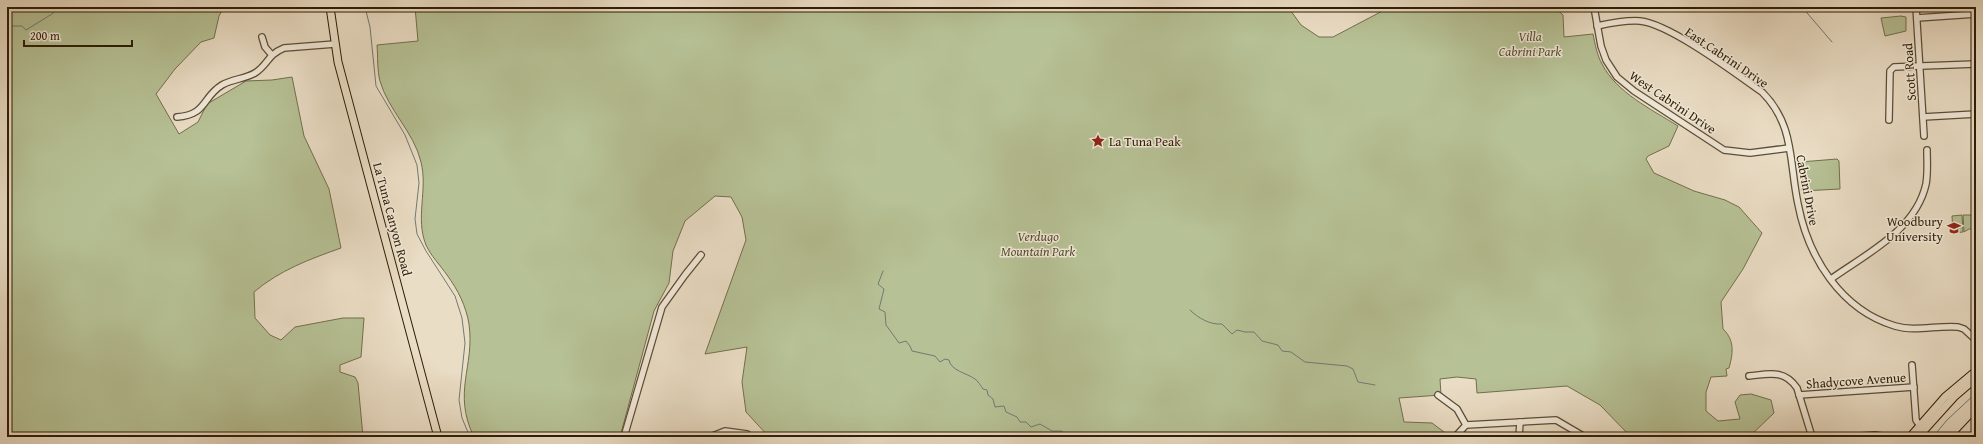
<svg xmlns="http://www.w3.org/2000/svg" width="1983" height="444" font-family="'Gentium Book Plus',serif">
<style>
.green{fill:#b6c195;stroke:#726f4d}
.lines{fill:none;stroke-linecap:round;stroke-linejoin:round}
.stream{stroke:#707b74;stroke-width:1}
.minor-casing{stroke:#5c4d35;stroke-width:8}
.major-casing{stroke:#2d1d05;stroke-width:9}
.highway-casing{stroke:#2d1d05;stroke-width:10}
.minor{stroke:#f1e9d9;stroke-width:5.5}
.major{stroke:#eaddc5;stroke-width:7}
.highway{stroke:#eaddc5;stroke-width:8}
.labels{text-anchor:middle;stroke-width:3;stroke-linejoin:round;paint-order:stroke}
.park-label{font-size:13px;font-style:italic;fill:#564e30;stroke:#f1e9d9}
.street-label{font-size:13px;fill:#2d1d05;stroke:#f1e9d9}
.poi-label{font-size:13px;fill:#2d1d05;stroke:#f1e9d9;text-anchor:start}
</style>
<rect width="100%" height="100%" fill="#eaddc5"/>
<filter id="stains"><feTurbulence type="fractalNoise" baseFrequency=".005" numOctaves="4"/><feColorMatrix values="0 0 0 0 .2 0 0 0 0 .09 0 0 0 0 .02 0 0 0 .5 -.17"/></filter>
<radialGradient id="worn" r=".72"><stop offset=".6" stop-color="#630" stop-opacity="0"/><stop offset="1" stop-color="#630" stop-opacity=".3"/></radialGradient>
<g class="green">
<path d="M7,7H224L219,16L214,38L201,42L175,69L156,94L179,134L198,122L207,104L246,81L272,80L292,77L304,136L329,189L341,248C310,259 280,270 254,292L255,318L270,335L281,340L295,327L343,318H364L361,357L340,365V372L355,377L358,383L363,437H7Z"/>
<path d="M415,7H1288L1301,25L1319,37H1333L1390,7H1517L1533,10L1532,7H1554L1563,15L1564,37L1593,34C1595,44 1597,55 1602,64C1617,93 1651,109 1678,126L1669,146L1648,156L1646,159L1654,173L1694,191L1725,200L1739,207L1762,233L1743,269L1721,302L1723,329C1735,340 1733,354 1729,368L1726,369L1727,376L1711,377L1706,392V411L1718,421L1740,419L1735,402L1740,395L1751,394L1771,400L1774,413L1749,437H1631L1600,405L1567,386L1477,393L1476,379L1457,377L1440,379L1441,395L1399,398L1404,422L1432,423L1448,435L1446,437H769L746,412L742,382L747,347L705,354L746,240L742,217L731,197L715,196L685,221L673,251L669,283L654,311L620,437H474C452,392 475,367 469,324C466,306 458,290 447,275C440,265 431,256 426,245C415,218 428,190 421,162C414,132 388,110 380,81C377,70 378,56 377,45L418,41Z"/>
<polygon points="1901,16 1906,17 1906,31 1885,36 1881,18"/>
<polygon points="1837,159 1839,161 1840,189 1802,191 1799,164 1800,162"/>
<polygon points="1962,215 1963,232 1953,233 1952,216"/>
<polygon points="1963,215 1976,215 1976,229 1969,229 1964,232"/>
</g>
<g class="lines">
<g class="stream">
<polyline points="365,7 370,27 376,86 405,135 417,165 419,183 415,219 417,234 426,251 455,296 462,318 465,343 459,400 462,418 470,437"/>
<polyline points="1802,7 1832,42"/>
<polyline points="7,26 22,26 26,30 52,14 59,7"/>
<path d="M883,271L878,284L884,289L879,309L885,312L886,325L899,343L906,341L910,346L912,351L935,356L940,362L945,359L949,360C951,371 967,373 975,379C978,381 981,386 983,389L987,390L988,395L993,399L995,407L1004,406L1006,412L1017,417L1020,422H1026L1031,427L1040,424L1052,431H1062V437"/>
<path d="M1190,310C1198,318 1210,325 1222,324L1232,334L1237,330L1245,332H1254L1262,341L1278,345L1282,351L1291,352L1305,362L1347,366L1353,369L1358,382L1375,385"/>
<polyline points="1933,437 1947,420 1976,393"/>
</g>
<g class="minor-casing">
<g id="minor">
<polyline points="1594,7 1601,46 1606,60 1617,77 1634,91 1724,150 1750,153 1789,148"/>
<polyline points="1916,7 1924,136"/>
<polyline points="1917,18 1976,14"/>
<path d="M1597,26C1611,23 1626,20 1640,21C1670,24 1735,73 1762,92C1795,125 1789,162 1798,204C1808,257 1841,310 1895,326C1915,332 1938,325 1958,327L1964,329L1976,340"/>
<polyline points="262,37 265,47 271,54"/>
<path d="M177,117C207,115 202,97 222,85C232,79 245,79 255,73C268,65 267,55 284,48L335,44"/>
<polyline points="1923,117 1976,114"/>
<polyline points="1889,120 1890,71 1894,67 1976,64"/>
<path d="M1831,279C1866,254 1916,230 1926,184C1928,173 1927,161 1927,150"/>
<polyline points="1912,365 1916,420 1922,429"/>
<path d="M1749,376C1769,374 1784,369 1797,388L1812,437"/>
<polyline points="1438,395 1457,409 1466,425 1556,420 1585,437"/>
<polyline points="1799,395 1914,387"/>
<polyline points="624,437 662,307 685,275 701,255"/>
<polyline points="710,437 725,431 747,434"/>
<polyline points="1455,437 1466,425"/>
<polyline points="1519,437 1520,422"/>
<polyline points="1846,437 1875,435 1889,437"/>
</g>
</g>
<g class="major-casing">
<g id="major">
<polyline points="330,7 338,62 438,437"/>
<polyline points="1910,437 1945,397 1976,371"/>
<polyline points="1918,437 1955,396 1976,378"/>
</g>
</g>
<g class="highway-casing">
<polyline id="highway" points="1960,437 1976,420"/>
</g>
<use href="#minor" class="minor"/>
<use href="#major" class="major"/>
<use href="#highway" class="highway"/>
</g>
<defs>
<g id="sight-bare" transform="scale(1.08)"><path d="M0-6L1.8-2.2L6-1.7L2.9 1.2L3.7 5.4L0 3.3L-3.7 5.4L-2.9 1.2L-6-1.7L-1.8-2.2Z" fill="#8f2418" stroke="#f1e9d9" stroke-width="2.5" paint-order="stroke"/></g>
<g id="university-bare" transform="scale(1.08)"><path d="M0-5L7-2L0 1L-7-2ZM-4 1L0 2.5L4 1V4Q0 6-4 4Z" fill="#8f2418" stroke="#f1e9d9" stroke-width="2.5" paint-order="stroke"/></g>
</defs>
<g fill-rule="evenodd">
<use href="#sight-bare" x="1098" y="141"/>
<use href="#university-bare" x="1954" y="228"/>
</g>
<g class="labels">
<g class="park-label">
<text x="1530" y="41">Villa<tspan x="1530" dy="15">Cabrini Park</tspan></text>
<text x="1038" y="241">Verdugo<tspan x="1038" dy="15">Mountain Park</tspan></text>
</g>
<g class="street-label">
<text transform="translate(1727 57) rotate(34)" y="5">East Cabrini Drive</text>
<text transform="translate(1909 72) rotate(-94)" y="5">Scott Road</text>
<text transform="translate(1673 102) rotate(34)" y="5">West Cabrini Drive</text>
<text transform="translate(1808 190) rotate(79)" y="5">Cabrini Drive</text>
<text transform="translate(393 219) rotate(75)" y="5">La Tuna Canyon Road</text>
<text transform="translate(1856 380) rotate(-4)" y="5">Shadycove Avenue</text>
</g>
<g class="poi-label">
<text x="1109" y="146">La Tuna Peak</text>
<text x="1943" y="226" text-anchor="end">Woodbury<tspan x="1943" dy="15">University</tspan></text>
</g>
</g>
<rect width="1983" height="444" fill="none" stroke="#eaddc5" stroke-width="24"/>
<rect x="8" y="8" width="1967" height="428" fill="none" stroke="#2d1d05" stroke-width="2"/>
<rect x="12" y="12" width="1959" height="420" fill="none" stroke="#2d1d05"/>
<path d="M24 40v6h108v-6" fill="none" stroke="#2d1d05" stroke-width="2"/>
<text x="30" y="40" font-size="12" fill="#2d1d05" stroke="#f1e9d9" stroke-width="3" paint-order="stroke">200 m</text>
<rect width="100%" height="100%" filter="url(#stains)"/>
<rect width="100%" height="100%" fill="url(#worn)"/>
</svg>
